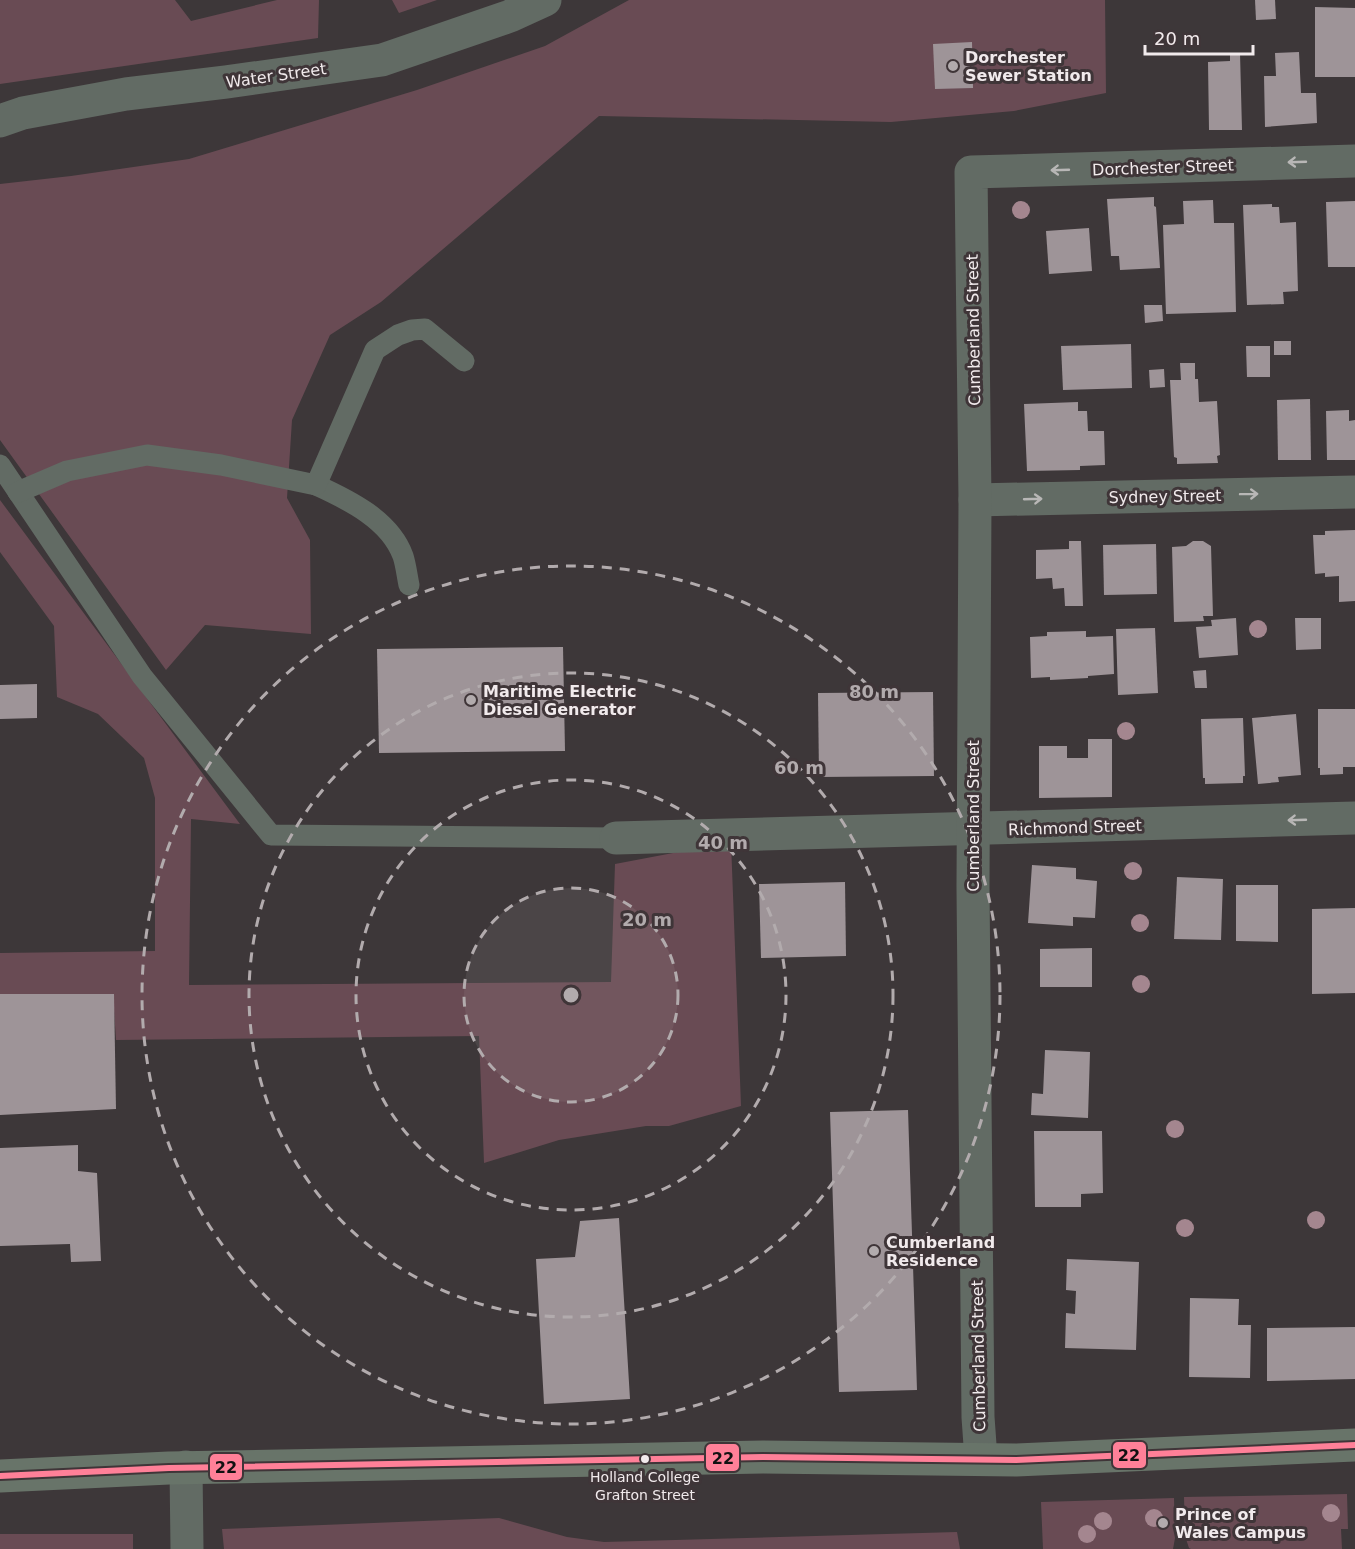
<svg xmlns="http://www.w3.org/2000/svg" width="1355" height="1549" font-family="'DejaVu Sans',sans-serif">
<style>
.green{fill:#694b54}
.building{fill:#9e9498}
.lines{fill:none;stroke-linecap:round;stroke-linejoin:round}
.service{stroke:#626b64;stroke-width:21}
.minor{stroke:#626b64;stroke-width:33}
.tertiary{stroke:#626b64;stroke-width:33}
.primary{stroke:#687469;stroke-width:33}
.bus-1-casing{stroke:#3f3538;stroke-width:10}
.bus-1{stroke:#ff8098;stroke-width:6}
.tree{fill:#a4868f}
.oneway{stroke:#b8b7b6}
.ring{fill:none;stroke:#b2abad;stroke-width:3;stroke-dasharray:10 8}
.poi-dot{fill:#b2abad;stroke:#3f3538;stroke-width:2}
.bus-dot{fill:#f1eaec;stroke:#3f3538;stroke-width:2}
.labels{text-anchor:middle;stroke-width:6;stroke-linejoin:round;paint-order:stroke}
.bus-label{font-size:14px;fill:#f1eaec;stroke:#3f3538}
.poi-label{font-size:16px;font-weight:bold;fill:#f1eaec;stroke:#3f3538;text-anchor:start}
.street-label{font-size:16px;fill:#f1eaec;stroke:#3f3538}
.centre{fill:#b2abad;stroke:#3f3538;stroke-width:3}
.ring-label{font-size:18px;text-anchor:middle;font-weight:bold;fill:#b2abad;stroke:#3f3538;stroke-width:6;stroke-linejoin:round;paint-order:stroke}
.line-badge{stroke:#3f3538;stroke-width:2}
.pale-badge-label{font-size:16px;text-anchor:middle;font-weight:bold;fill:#111}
</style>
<rect width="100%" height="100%" fill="#3d3739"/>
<g class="green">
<polygon points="0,0 175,0 191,21 277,0 319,0 318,38 0,84"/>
<polygon points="392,0 437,0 399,13"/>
<polygon points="629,0 1105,0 1106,93 1014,111 891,122 599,116 381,302 330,335 292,420 287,498 310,540 311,634 205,625 166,670 0,440 0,184 71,176 189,159 417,90 545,46"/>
<polygon points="0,500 240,824 191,819 189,985 611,982 615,864 731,842 741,1106 669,1126 646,1126 559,1140 484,1163 479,1036 116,1040 113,994 0,994 0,953 155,951 155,798 144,758 98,714 57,697 54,626 0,552"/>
<polygon points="1347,1494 1348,1529 1341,1529 1342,1549 1191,1549 1189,1548 1185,1536 1184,1497"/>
<polygon points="1174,1498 1175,1538 1173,1549 1043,1549 1041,1502"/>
<polygon points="499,1518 567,1537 604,1542 957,1532 960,1549 224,1549 222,1529"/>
<rect x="0" y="1534" width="133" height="15"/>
</g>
<g class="building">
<polygon points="1255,0 1275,0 1276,19 1256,20"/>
<polygon points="1315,7 1355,8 1355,77 1315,77"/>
<polygon points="972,42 973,88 935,89 933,44"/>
<polygon points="1299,52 1301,93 1316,93 1317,123 1265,127 1264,76 1276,76 1275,53"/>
<polygon points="1230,53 1240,53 1242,130 1209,130 1208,62 1230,61"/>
<polygon points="1154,197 1154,206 1156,207 1160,268 1120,270 1119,256 1111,256 1107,199"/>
<polygon points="1213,200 1214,223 1234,223 1236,312 1166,314 1163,225 1184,224 1183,201"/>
<polygon points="1355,201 1355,267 1328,267 1326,202"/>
<polygon points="1272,204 1272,207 1279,207 1280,223 1296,222 1298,291 1283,292 1284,304 1247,305 1243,205"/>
<polygon points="1089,228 1092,271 1049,274 1046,231"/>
<polygon points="1144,305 1162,305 1163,321 1145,323"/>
<rect x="1274" y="341" width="17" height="14"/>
<polygon points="1131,344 1132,388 1063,390 1061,346"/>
<polygon points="1246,346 1270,346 1270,377 1247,377"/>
<polygon points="1180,363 1195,363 1195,379 1198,379 1199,402 1217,401 1220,455 1217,456 1218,463 1177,464 1177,458 1174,457 1170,380 1181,380"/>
<polygon points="1164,369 1165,387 1150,388 1149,370"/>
<polygon points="1310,399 1311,460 1278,460 1277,400"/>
<polygon points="1078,402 1078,411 1087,411 1088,431 1104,431 1105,465 1080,466 1080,470 1027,471 1024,404"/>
<polygon points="1349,410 1349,421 1355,420 1355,460 1327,460 1326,411"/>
<polygon points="1355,530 1355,601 1339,602 1339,576 1325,577 1325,573 1315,574 1313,535 1325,535 1325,531"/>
<polygon points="1069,541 1081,541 1083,606 1065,606 1064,588 1053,589 1052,578 1036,579 1036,550 1069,549"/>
<polygon points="1193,541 1203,541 1211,546 1213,616 1203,616 1204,621 1174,622 1172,547 1186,546"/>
<polygon points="1156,544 1157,594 1104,595 1103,545"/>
<polygon points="1236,618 1238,655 1199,658 1196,627 1212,626 1211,620"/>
<polygon points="1295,618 1321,618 1321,649 1296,650"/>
<polygon points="1155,628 1158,693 1118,695 1116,629"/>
<polygon points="1086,631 1086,637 1113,636 1114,674 1088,676 1088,678 1050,680 1050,677 1031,678 1030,637 1047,636 1047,632"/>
<polygon points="563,647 565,751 379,753 377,649"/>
<polygon points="1206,670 1207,688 1195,688 1193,671"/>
<polygon points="37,684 37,718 0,719 0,685"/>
<polygon points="933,692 934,776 819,777 818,693"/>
<polygon points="1318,709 1355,709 1355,767 1343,767 1343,774 1320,775 1320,768 1318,768"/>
<polygon points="1296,714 1301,775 1278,777 1279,782 1258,784 1252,718"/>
<polygon points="1243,718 1245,776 1243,776 1243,783 1205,784 1205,778 1203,778 1201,719"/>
<polygon points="1088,739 1112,739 1112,797 1039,798 1039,746 1067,746 1067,758 1088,758"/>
<polygon points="1032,865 1076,868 1076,879 1097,881 1095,918 1073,917 1073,926 1028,923"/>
<polygon points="1177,877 1223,879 1221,940 1174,939"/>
<polygon points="845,882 846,956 761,958 759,884"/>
<polygon points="1236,885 1278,885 1278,942 1236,941"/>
<polygon points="1355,908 1355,993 1312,994 1312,909"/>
<polygon points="1092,948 1092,987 1040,987 1040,949"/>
<polygon points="0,994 114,994 116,1109 0,1115"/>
<polygon points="1045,1050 1090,1052 1088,1118 1031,1115 1032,1093 1043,1094"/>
<polygon points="908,1110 917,1390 839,1392 830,1112"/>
<polygon points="1034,1131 1102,1131 1103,1193 1081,1194 1081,1207 1035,1207"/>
<polygon points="78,1145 78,1171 97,1173 101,1261 71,1262 70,1244 0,1246 0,1148"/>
<polygon points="619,1218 630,1399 544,1404 536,1259 575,1257 580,1221"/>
<polygon points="1067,1259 1139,1262 1136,1350 1065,1348 1066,1313 1075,1314 1076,1291 1066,1290"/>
<polygon points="1190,1298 1239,1299 1238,1325 1251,1325 1250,1378 1189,1377"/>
<polygon points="1355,1327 1355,1379 1267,1381 1267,1328"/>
</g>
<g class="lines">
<g class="service">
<polyline points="0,465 142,676 271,835 616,838"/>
<path d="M316,485C349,500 390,520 403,556C406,565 407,576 409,585"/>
<polyline points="18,492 67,471 147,455 221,465 316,485 375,350 398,335 412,330 425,329 464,361"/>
</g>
<g class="minor">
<polyline points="975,500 1355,492"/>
<polyline points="616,838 1355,818"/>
<polyline points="981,1459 978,1417 973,887 975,500 971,172 1355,161"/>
<polyline points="186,1467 187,1549"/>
</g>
<polyline class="tertiary" points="0,121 23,113 126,94 226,82 382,60 510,16 545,0"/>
<polyline class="primary" points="0,1476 169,1468 763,1457 1016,1460 1355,1445"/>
<g class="bus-1-casing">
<polyline id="bus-1" points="0,1476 169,1468 763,1457 1016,1460 1355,1445"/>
</g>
<use href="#bus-1" class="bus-1"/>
</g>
<g class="tree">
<circle cx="1021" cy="210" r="9"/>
<circle cx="1258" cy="629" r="9"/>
<circle cx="1126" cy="731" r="9"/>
<circle cx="1133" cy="871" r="9"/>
<circle cx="1140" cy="923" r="9"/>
<circle cx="1141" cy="984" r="9"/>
<circle cx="1175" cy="1129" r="9"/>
<circle cx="1316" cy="1220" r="9"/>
<circle cx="1185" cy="1228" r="9"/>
<circle cx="1331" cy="1513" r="9"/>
<circle cx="1154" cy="1518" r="9"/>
<circle cx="1103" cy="1521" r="9"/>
<circle cx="1087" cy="1534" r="9"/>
</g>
<defs><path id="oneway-shaft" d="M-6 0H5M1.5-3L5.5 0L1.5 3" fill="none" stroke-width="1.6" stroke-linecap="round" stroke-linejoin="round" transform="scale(1.5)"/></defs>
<g class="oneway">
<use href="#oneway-shaft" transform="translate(1297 162) rotate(178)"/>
<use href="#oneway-shaft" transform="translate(1060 170) rotate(178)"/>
<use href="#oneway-shaft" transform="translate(1249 494) rotate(-1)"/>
<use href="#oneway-shaft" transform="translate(1033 499) rotate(-2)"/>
<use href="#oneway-shaft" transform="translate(1297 820) rotate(178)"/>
</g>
<circle cx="571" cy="995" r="107" fill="#b2abad" fill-opacity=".12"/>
<g class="ring">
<circle cx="571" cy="995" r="107"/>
<circle cx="571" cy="995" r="215"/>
<circle cx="571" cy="995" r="322"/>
<circle cx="571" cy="995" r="429"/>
</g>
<g class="poi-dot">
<circle cx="953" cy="66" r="6"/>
<circle cx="471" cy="700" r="6"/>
<circle cx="874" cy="1251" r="6"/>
<circle cx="1163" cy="1523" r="6"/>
</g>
<circle class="bus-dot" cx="645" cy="1459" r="5"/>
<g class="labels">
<g class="bus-label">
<text x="645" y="1482">Holland College<tspan x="645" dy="18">Grafton Street</tspan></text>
</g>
<g class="poi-label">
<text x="965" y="63">Dorchester<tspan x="965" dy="18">Sewer Station</tspan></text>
<text x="483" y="697">Maritime Electric<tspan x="483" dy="18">Diesel Generator</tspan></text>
<text x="886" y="1248">Cumberland<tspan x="886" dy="18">Residence</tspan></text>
<text x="1175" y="1520">Prince of<tspan x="1175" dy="18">Wales Campus</tspan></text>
</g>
<g class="street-label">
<text transform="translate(276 75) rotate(-8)" y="6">Water Street</text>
<text transform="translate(1163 167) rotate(-2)" y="6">Dorchester Street</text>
<text transform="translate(973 330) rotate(-91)" y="6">Cumberland Street</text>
<text transform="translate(1165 496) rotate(-1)" y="6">Sydney Street</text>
<text transform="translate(973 816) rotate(-90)" y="6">Cumberland Street</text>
<text transform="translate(1075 827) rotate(-2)" y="6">Richmond Street</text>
<text transform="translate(978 1356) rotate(-91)" y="6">Cumberland Street</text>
</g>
</g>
<circle cx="571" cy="995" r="9" class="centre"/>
<g class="ring-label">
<text x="874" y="698">80 m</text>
<text x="799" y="774">60 m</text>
<text x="723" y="849">40 m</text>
<text x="647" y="926">20 m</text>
</g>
<g class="line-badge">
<rect x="1112" y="1441" width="35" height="28" rx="6" fill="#ff8098"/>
<rect x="705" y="1443" width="35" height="29" rx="6" fill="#ff8098"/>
<rect x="209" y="1453" width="34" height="28" rx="6" fill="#ff8098"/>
</g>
<g class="pale-badge-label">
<text x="1129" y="1461">22</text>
<text x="723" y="1464">22</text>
<text x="226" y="1473">22</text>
</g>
<path d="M1145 45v9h108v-9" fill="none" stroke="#f1eaec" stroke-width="3"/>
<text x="1154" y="45" font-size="18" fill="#f1eaec" stroke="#3f3538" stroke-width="4.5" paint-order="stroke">20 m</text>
</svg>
